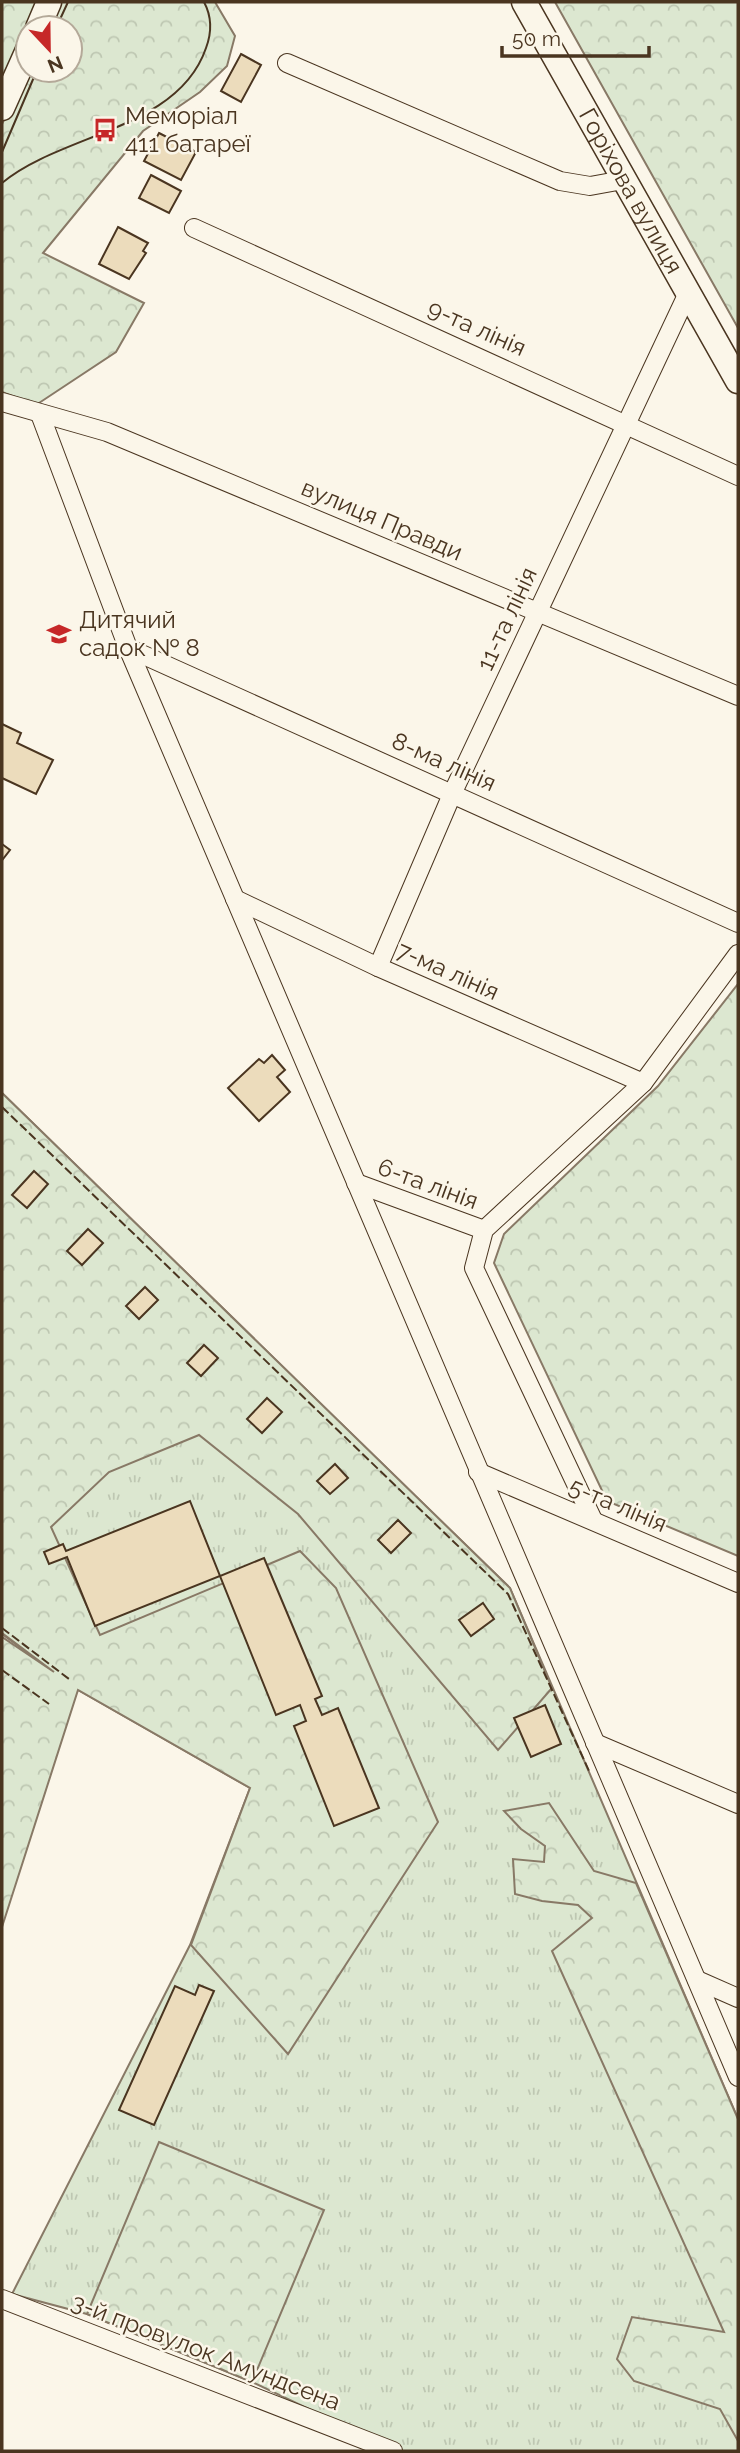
<svg xmlns="http://www.w3.org/2000/svg" width="740" height="2453" font-family="Raleway,sans-serif">
<style>
.grass{fill:url(#grass-tufts);stroke:#887966;stroke-width:2}
.forest{fill:url(#forest-crowns);stroke:#887966;stroke-width:2}
.building{fill:#ecdcbc;stroke:#4a3520;stroke-width:2}
.lines{fill:none;stroke-linecap:round;stroke-linejoin:round}
.street-casing{stroke:#4a3520;stroke-width:20}
.secondary-casing{stroke:#4a3520;stroke-width:27}
.street{stroke:#fbf6e9;stroke-width:18}
.secondary{stroke:#fbf6e9;stroke-width:24}
.tram{stroke:#4a3520;stroke-width:2}
.fence{stroke:#4a3520;stroke-width:2;stroke-dasharray:9 3.5;stroke-linecap:butt}
.labels{text-anchor:middle;stroke-width:5;stroke-linejoin:round;paint-order:stroke}
.poi-label{font-size:24px;fill:#4a3520;stroke:#fbf6e9;text-anchor:start}
.street-label{font-size:24px;fill:#4a3520;stroke:#fbf6e9}
</style>
<defs>
<pattern id="grass-tufts" width="24" height="20" patternUnits="userSpaceOnUse" patternTransform="scale(1.75)"><rect width="24" height="20" fill="#dce7d0"/><path d="M3 7l-1-3M5 7V3M7 7l1-3M15 17l-1-3M17 17v-4M19 17l1-3" fill="none" stroke="#bec7b2"/></pattern>
<pattern id="forest-crowns" width="20" height="18" patternUnits="userSpaceOnUse" patternTransform="scale(1.75)"><rect width="20" height="18" fill="#dce7d0"/><path d="M2 6a3 3 0 1 1 6 0M12 15a3 3 0 1 1 6 0" fill="none" stroke="#bec7b2"/></pattern>
</defs>
<rect width="100%" height="100%" fill="#fbf6e9"/>
<polygon class="grass" points="2,1093 510,1588 738,2119 738,2451 397,2451 252,2382 87,2314 12,2294 190,1945 250,1788 78,1690 2,1634"/>
<g class="forest">
<polygon points="2,2 41,2 2,89"/>
<polygon points="57,2 215,2 235,36 227,66 200,92 143,131 43,253 144,303 116,352 36,405 2,392 2,124 28,66 28,70 70,70 70,28 45,28"/>
<polygon points="555,2 738,2 738,328"/>
<polygon points="738,984 738,1556 607,1501 494,1263 504,1234 658,1086"/>
<polygon points="2,1093 510,1588 552,1688 498,1750 298,1514 199,1435 109,1472 51,1527 100,1635 300,1551 336,1588 438,1822 288,2054 191,1945 250,1788 78,1690 2,1927 2,1637 54,1672 2,1633"/>
<polygon points="549,1803 594,1871 636,1883 738,2119 738,2441 720,2409 634,2381 617,2359 632,2317 724,2332 552,1951 592,1918 578,1905 542,1901 515,1894 513,1859 544,1862 545,1846 521,1829 504,1811"/>
<polygon points="159,2142 324,2210 252,2382 87,2314"/>
</g>
<g class="building">
<polygon points="241,54 261,65 241,102 221,91"/>
<polygon points="159,133 196,152 181,180 144,161"/>
<polygon points="151,175 181,191 169,213 139,198"/>
<polygon points="118,227 148,243 143,251 146,253 129,279 99,264"/>
<polygon points="2,724 21,733 17,743 53,760 36,794 2,778"/>
<polygon points="2,844 10,850 3,859 2,858"/>
<polygon points="272,1055 285,1070 277,1077 290,1092 259,1121 228,1088 259,1059 264,1063"/>
<polygon points="34,1171 48,1184 27,1208 12,1195"/>
<polygon points="88,1229 103,1243 82,1265 67,1251"/>
<polygon points="145,1287 158,1300 139,1319 126,1306"/>
<polygon points="204,1345 218,1358 201,1376 187,1363"/>
<polygon points="267,1398 282,1412 262,1433 247,1419"/>
<polygon points="335,1464 348,1478 330,1494 317,1481"/>
<polygon points="190,1501 220,1576 95,1626 67,1557 49,1564 44,1552 63,1544 66,1551"/>
<polygon points="398,1520 411,1533 391,1553 378,1540"/>
<polygon points="264,1558 322,1696 315,1699 322,1715 338,1708 379,1808 334,1826 294,1726 306,1721 300,1705 276,1715 220,1576"/>
<polygon points="483,1603 494,1619 471,1636 459,1620"/>
<polygon points="545,1705 561,1744 531,1757 514,1718"/>
<polygon points="199,1985 214,1991 154,2125 119,2110 175,1986 195,1995"/>
</g>
<g class="lines">
<g class="street-casing">
<g id="street">
<polyline points="287,63 560,181 590,186 623,180"/>
<polyline points="194,228 738,476"/>
<polyline points="2,402 107,432 738,696"/>
<polyline points="40,414 128,648 738,2077"/>
<polyline points="128,648 738,923"/>
<polyline points="235,899 378,967 643,1083"/>
<polyline points="378,967 453,792 687,295"/>
<polyline points="356,1183 484,1230"/>
<polyline points="478,1472 738,1583"/>
<polyline points="593,1520 474,1268 484,1230 643,1083 738,954"/>
<polyline points="595,1743 738,1804"/>
<polyline points="697,1980 738,1998"/>
<polyline points="2,2299 393,2451"/>
</g>
</g>
<g class="secondary-casing">
<g id="secondary">
<path id="s1" d="M524,2L738,381"/>
<polyline points="38,28 49,2"/>
<polyline points="2,108 28,50"/>
</g>
</g>
<use href="#street" class="street"/>
<use href="#secondary" class="secondary"/>
<g class="tram">
<polyline points="56,28 68,2"/>
<polyline points="2,152 37,70"/>
<path d="M2,183C62,133 178,130 206,48C212,32 212,17 204,2"/>
</g>
<g class="fence">
<polyline points="2,1107 508,1594 590,1773"/>
<polyline points="2,1628 69,1679"/>
<polyline points="2,1670 49,1704"/>
</g>
</g>
<defs>
<g id="bus-bare" transform="scale(1.89)"><path d="M-5-6H5V4H4V6H2V4H-2V6H-4V4H-5ZM-3.5-4V0h7V-4ZM-3.5 1.2v1.5H-2V1.2ZM2 1.2v1.5H3.5V1.2Z" fill="#c62828" stroke="#fbf6e9" stroke-width="2.5" paint-order="stroke"/></g>
<g id="school-bare" transform="scale(1.89)"><path d="M0-5L7-2L0 1L-7-2ZM-4 1L0 2.5L4 1V4Q0 6-4 4Z" fill="#c62828" stroke="#fbf6e9" stroke-width="2.5" paint-order="stroke"/></g>
</defs>
<g fill-rule="evenodd">
<use href="#bus-bare" x="105" y="130"/>
<use href="#school-bare" x="59" y="634"/>
</g>
<g class="labels">
<g class="poi-label">
<text x="125" y="124">Меморіал<tspan x="125" dy="28">411 батареї</tspan></text>
<text x="79" y="628">Дитячий<tspan x="79" dy="28">садок № 8</tspan></text>
</g>
<g class="street-label">
<text dy="8" stroke="none"><textPath href="#s1" startOffset="217">Горіхова вулиця</textPath></text>
<text transform="translate(477 328) rotate(24)" y="8">9-та лінія</text>
<text transform="translate(382 520) rotate(23)" y="8">вулиця Правди</text>
<text transform="translate(507 619) rotate(-65)" y="8">11-та лінія</text>
<text transform="translate(444 762) rotate(24)" y="8">8-ма лінія</text>
<text transform="translate(448 971) rotate(24)" y="8">7-ма лінія</text>
<text transform="translate(428 1184) rotate(20)" y="8">6-та лінія</text>
<text transform="translate(618 1505) rotate(23)" y="8">5-та лінія</text>
<text transform="translate(206 2352) rotate(21)" y="8">3-й провулок Амундсена</text>
</g>
</g>
<rect width="740" height="2453" fill="none" stroke="#4a3520" stroke-width="7"/>
<g transform="translate(49 49) rotate(158)"><circle r="33" fill="#fbf6e9" stroke="#b4a999" stroke-width="2"/>
<path d="M0-5L12 26L0 18L-12 26Z" fill="#c62828"/>
<text y="-10" font-size="19" font-weight="bold" text-anchor="middle" fill="#4a3520">N</text>
</g>
<path d="M502 46v10h147v-10" fill="none" stroke="#4a3520" stroke-width="3.5"/>
<text x="512" y="46" font-size="21" fill="#4a3520" stroke="#fbf6e9" stroke-width="5" paint-order="stroke">50 m</text>
</svg>
